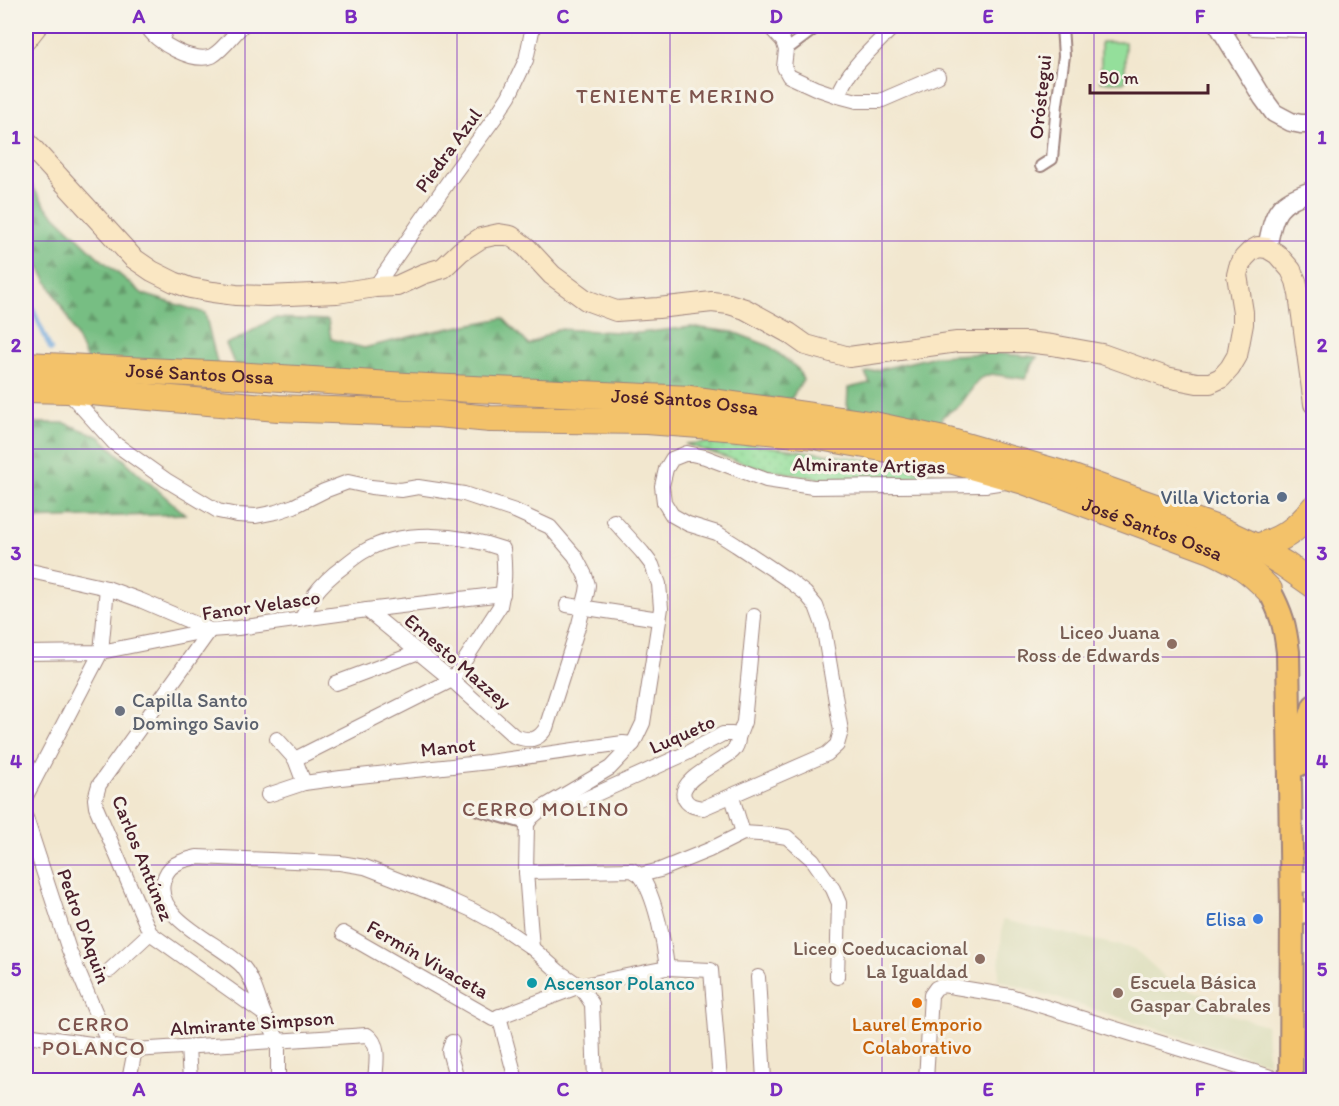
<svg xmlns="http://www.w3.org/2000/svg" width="1339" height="1106" font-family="Itim,sans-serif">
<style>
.built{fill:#dddebc}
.grass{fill:url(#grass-dots);stroke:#6f7f63;stroke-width:1.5}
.forest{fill:url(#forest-firs);stroke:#606e57;stroke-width:1.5}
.garden{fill:#94df9b;stroke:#6f7f63;stroke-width:1.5}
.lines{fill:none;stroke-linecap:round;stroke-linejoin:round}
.stream{stroke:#6ca5db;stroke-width:4.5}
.pedestrian-casing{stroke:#9e837d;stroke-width:14}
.minor-casing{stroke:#9e837d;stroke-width:16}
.tertiary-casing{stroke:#9e837d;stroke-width:21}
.secondary-casing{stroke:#9e837d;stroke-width:22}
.primary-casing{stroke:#9e837d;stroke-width:26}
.motorway-casing{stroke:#9e837d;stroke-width:28}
.pedestrian{stroke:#fff;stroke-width:10}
.minor{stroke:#fff;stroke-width:14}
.tertiary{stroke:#fff;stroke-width:18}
.secondary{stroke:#fae7c3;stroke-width:20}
.primary{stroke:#f3c26a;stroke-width:22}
.motorway{stroke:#f3c26a;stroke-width:26}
.grid{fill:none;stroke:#7b2cbf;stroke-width:1.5;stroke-opacity:0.55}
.service-dot{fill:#5c6f8a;stroke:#f7f3e8;stroke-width:2}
.education-dot{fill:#8d6e63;stroke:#f7f3e8;stroke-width:2}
.worship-dot{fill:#6b7280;stroke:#f7f3e8;stroke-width:2}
.shop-dot{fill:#3f7fe0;stroke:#f7f3e8;stroke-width:2}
.culture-dot{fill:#0f9aa8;stroke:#f7f3e8;stroke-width:2}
.food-dot{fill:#e8710a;stroke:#f7f3e8;stroke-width:2}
.labels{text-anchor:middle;stroke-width:6;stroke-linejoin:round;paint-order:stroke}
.street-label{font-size:20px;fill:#4a1f2b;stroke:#f7f3e8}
.service-label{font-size:20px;fill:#4e5e75;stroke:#f7f3e8;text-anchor:end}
.education-label{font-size:20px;fill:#785e54;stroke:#f7f3e8;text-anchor:end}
.worship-label{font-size:20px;fill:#5b616d;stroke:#f7f3e8;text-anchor:start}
.shop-label{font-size:20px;fill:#366cbe;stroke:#f7f3e8;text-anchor:end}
.culture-label{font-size:20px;fill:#0d838f;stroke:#f7f3e8;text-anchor:start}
.food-label{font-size:20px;fill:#c56008;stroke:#f7f3e8}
.neighbourhood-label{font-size:21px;letter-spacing:1.5px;fill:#7e544d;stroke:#f7f3e8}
.neatline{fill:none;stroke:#7b2cbf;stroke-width:2}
.grid-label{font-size:20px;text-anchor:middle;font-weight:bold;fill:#7b2cbf}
</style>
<defs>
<pattern id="grass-dots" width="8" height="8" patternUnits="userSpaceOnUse" patternTransform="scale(1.5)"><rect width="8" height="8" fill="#94df9b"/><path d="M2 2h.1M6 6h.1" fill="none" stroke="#81bf86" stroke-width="1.8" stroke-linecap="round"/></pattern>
<pattern id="forest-firs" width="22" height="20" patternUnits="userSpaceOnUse" patternTransform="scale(1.5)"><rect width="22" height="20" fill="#77be83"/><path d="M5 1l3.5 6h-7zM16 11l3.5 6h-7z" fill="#649a6b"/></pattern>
</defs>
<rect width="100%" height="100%" fill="#f7f3e8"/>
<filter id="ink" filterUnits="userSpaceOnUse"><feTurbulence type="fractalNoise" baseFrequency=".0167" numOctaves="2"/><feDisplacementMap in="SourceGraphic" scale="12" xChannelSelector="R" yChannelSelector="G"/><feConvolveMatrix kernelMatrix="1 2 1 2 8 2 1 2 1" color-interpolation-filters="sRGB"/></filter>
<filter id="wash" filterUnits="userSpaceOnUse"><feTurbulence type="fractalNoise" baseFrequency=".008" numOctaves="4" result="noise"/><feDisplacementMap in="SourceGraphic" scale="24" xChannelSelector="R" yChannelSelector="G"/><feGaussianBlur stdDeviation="1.35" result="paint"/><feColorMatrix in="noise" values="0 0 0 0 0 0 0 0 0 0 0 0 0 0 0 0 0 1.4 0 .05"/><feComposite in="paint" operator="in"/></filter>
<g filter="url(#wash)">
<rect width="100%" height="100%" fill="#f2e7cf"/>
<polygon class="built" points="1003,920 1135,949 1170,982 1227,1003 1224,1013 1266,1025 1268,1063 998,980"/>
<polygon class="grass" points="729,441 856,458 963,479 822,479 759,468 685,444"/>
<g class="forest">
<polygon points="26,177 47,208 96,255 143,294 205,313 219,371 87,360 66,314 30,252 33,229 26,209"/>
<polygon points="274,318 328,320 331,339 364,348 430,332 503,318 529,345 557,329 639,333 691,327 733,332 769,346 798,369 803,380 791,399 642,394 239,375 226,344 238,339"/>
<polygon points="993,353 1037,357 1025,379 991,374 979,379 961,404 942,417 940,425 847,410 848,388 870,383 865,373 936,356"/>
<polygon points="26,423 65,423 100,437 136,471 185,514 26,519"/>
</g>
<rect class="garden" x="1101" y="42" width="24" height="40"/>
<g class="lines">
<polyline class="stream" points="26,294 51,350"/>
</g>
</g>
<g filter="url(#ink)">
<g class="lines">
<g class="pedestrian-casing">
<g id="pedestrian">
<polyline points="786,50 818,26"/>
<polyline points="1041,166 1052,159 1057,104 1064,56 1062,26"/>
<polyline points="478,810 527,824"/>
</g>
</g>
<g class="minor-casing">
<g id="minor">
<path d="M147,26C154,42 194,64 212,56C223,50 233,35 242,26"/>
<polyline points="769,26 783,41 786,50 784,67 789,76 815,88 838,96 857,101 880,101 938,76"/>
<polyline points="1253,28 1303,30 1314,28"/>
<polyline points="161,40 168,26"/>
<path d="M838,96C847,69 875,46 894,26"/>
<polyline points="375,287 455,172 496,116 509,96 526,60 533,26"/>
<path d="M68,392L114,443L166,480L218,511L237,515L256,516L276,512L294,506L324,491L348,482L371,487L401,490L418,487L464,494L515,511L550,527L575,556L585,575L588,585L587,592L579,624L546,728C537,742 529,741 514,736L452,680L367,610"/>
<polyline points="26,570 107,588 140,600 210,630 99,785 95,799 96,807 150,933 264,1014 278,1040 278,1080"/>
<polyline points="567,605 659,619"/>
<polyline points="26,653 101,652 210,630 238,628 367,610 503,594"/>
<polyline points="336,683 419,652"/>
<polyline points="738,738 744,722 754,616"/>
<polyline points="277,739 295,759 304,783"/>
<path d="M295,759L452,680L500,606C505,586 505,570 503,549C460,534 403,528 363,552C356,556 350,561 344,566C333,574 322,584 314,595C309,603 305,612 301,620"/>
<polyline points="268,795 304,783 341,778 489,762 623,743 633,744"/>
<polyline points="26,796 101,652 107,588"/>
<polyline points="732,797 743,833"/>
<path d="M544,807L563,809L687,753L723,734H732L738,738C738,743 737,747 733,751C722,762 678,779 684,797C687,806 696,807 703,808L827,754L837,745L841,731L823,625L816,606L805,593L787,579L736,545L717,533L688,524L672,515L664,502L662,486L666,469L672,459L687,453L705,457L766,480L813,487L985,485L1005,482"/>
<polyline points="26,818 69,950 110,1047"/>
<polyline points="526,872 632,870 640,875 660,870 709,850 743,833 774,835 787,837 813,860 833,889 839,903 837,977"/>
<path d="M640,875C655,895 664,942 667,968"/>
<polyline points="343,933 493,1019 580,986 621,977 667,968 711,970 720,1080"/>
<polyline points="532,948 526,872 527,824 532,817 544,807 610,768 633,744 643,723 661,608 659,584 652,565 642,552 614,521"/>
<polyline points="110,970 150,933"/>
<polyline points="758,977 764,1080"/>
<path d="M264,1014C258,999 254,980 243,967C224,945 155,920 163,883C167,864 180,861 197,857L340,863L365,867L445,898L472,910L494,922L532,948L558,971L580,986L592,1004L595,1080"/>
<polyline points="499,1016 516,1080"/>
<path d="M26,1035L135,1050L367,1035C381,1044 376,1065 375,1080"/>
<polyline points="452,1042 449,1051 457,1080"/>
<polyline points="188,1047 190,1080"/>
<polyline points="129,1080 135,1050"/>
<polyline points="926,1080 931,995 936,988 943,985 1010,996 1280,1080"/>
</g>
</g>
<g class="tertiary-casing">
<g id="tertiary">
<polyline points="1219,26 1263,98 1274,113 1291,122 1301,124 1314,124"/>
<path d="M1267,248C1275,209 1276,204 1314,190"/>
</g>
</g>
<g class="secondary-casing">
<g id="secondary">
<polyline points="26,40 37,26"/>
<polyline points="26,141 133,258 152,271 174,282 190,288 213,292 236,295 266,296 337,293 375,287 397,286 423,274 443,268 461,251 481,238 499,234 511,236 526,247 552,275 586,300 616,311 658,308 712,302 729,304 745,309 789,333 806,345 849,357 957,342 1026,342 1052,345 1102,354 1166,377 1197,383 1210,383 1221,378 1230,368 1237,356 1243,324 1243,312 1237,275 1239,267 1244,258 1251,251 1258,247 1267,248 1277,254 1291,270 1296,281 1299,294 1314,404"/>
<polyline points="1291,881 1314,882"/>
<polyline points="1292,913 1314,912"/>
</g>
</g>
<g class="primary-casing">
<g id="primary">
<path d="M1269,590C1282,614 1285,626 1288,652L1292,913L1291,1080"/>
<polyline points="1298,765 1301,748 1314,706"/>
</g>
</g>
<g class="motorway-casing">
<g id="motorway">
<path id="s1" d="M26,365L250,376L406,386L691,399L869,424L948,441L1059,473L1220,530L1256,547L1284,564L1314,585"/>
<path id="s2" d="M26,389L67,390L278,408L438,414L490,419L647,421L739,428L814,436L950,460L1024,481L1211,550C1237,562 1249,569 1269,590"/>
<path d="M1256,547C1282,540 1297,530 1314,508"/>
</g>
</g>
<use href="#pedestrian" class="pedestrian"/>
<use href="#minor" class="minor"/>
<use href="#tertiary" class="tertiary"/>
<use href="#secondary" class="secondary"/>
<use href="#primary" class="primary"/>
<use href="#motorway" class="motorway"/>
</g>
</g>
<path class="grid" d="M245,26V1080M457,26V1080M670,26V1080M882,26V1080M1094,26V1080M26,241H1314M26,449H1314M26,657H1314M26,865H1314"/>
<circle class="service-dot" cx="1282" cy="497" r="6"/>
<g class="education-dot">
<circle cx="1172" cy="644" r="6"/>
<circle cx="980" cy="959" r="6"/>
<circle cx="1118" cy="993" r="6"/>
</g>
<circle class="worship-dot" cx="120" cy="711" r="6"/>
<circle class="shop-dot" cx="1258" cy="919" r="6"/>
<circle class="culture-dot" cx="532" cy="983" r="6"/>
<circle class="food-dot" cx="917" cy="1003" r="6"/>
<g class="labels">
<g class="street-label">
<text transform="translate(1040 97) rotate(-84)" y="7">Oróstegui</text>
<text transform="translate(448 150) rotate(-54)" y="7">Piedra Azul</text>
<text dy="7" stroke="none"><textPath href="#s1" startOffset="174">José Santos Ossa</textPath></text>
<text dy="7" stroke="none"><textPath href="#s1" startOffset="660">José Santos Ossa</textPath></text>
<text transform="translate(869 465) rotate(1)" y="7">Almirante Artigas</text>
<text dy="7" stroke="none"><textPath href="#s2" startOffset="1142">José Santos Ossa</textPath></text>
<text transform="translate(261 605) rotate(-8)" y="7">Fanor Velasco</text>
<text transform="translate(458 661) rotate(41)" y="7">Ernesto Mazzey</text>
<text transform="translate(682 734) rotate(-24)" y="7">Luqueto</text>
<text transform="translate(448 747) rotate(-6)" y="7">Manot</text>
<text transform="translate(143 858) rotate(68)" y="7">Carlos Antúnez</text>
<text transform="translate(84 926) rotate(70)" y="7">Pedro D'Aquin</text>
<text transform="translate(428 959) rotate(30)" y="7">Fermín Vivaceta</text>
<text transform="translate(252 1023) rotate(-4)" y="7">Almirante Simpson</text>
</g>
<g class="service-label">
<text x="1270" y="504">Villa Victoria</text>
</g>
<g class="education-label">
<text x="1160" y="639">Liceo Juana<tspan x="1160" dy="23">Ross de Edwards</tspan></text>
<text x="968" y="955">Liceo Coeducacional<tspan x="968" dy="23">La Igualdad</tspan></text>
<text x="1130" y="989" text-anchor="start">Escuela Básica<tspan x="1130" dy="23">Gaspar Cabrales</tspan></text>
</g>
<g class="worship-label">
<text x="132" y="707">Capilla Santo<tspan x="132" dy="23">Domingo Savio</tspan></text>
</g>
<g class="shop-label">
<text x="1246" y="926">Elisa</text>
</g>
<g class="culture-label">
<text x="544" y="990">Ascensor Polanco</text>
</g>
<g class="food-label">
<text x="917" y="1031">Laurel Emporio<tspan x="917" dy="23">Colaborativo</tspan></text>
</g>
<g class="neighbourhood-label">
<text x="676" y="103">TENIENTE MERINO</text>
<text x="546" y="816">CERRO MOLINO</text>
<text x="94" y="1031">CERRO<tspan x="94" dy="24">POLANCO</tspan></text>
</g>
</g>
<rect width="1339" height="1106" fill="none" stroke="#f7f3e8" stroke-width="66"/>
<path d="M1090 84v9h118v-9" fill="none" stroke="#4a1f2b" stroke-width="3"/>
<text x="1099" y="84" font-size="18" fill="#4a1f2b" stroke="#f7f3e8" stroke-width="4.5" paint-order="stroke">50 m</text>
<rect x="33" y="33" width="1273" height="1040" class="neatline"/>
<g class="grid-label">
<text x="139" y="23">A</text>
<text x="351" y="23">B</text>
<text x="563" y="23">C</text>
<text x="776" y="23">D</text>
<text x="988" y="23">E</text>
<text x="1200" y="23">F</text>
<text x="16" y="144">1</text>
<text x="1322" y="144">1</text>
<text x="16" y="352">2</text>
<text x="1322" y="352">2</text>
<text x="16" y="560">3</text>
<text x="1322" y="560">3</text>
<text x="16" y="768">4</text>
<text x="1322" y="768">4</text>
<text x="16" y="976">5</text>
<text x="1322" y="976">5</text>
<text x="139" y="1096">A</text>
<text x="351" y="1096">B</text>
<text x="563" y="1096">C</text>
<text x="776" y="1096">D</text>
<text x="988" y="1096">E</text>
<text x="1200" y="1096">F</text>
</g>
</svg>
